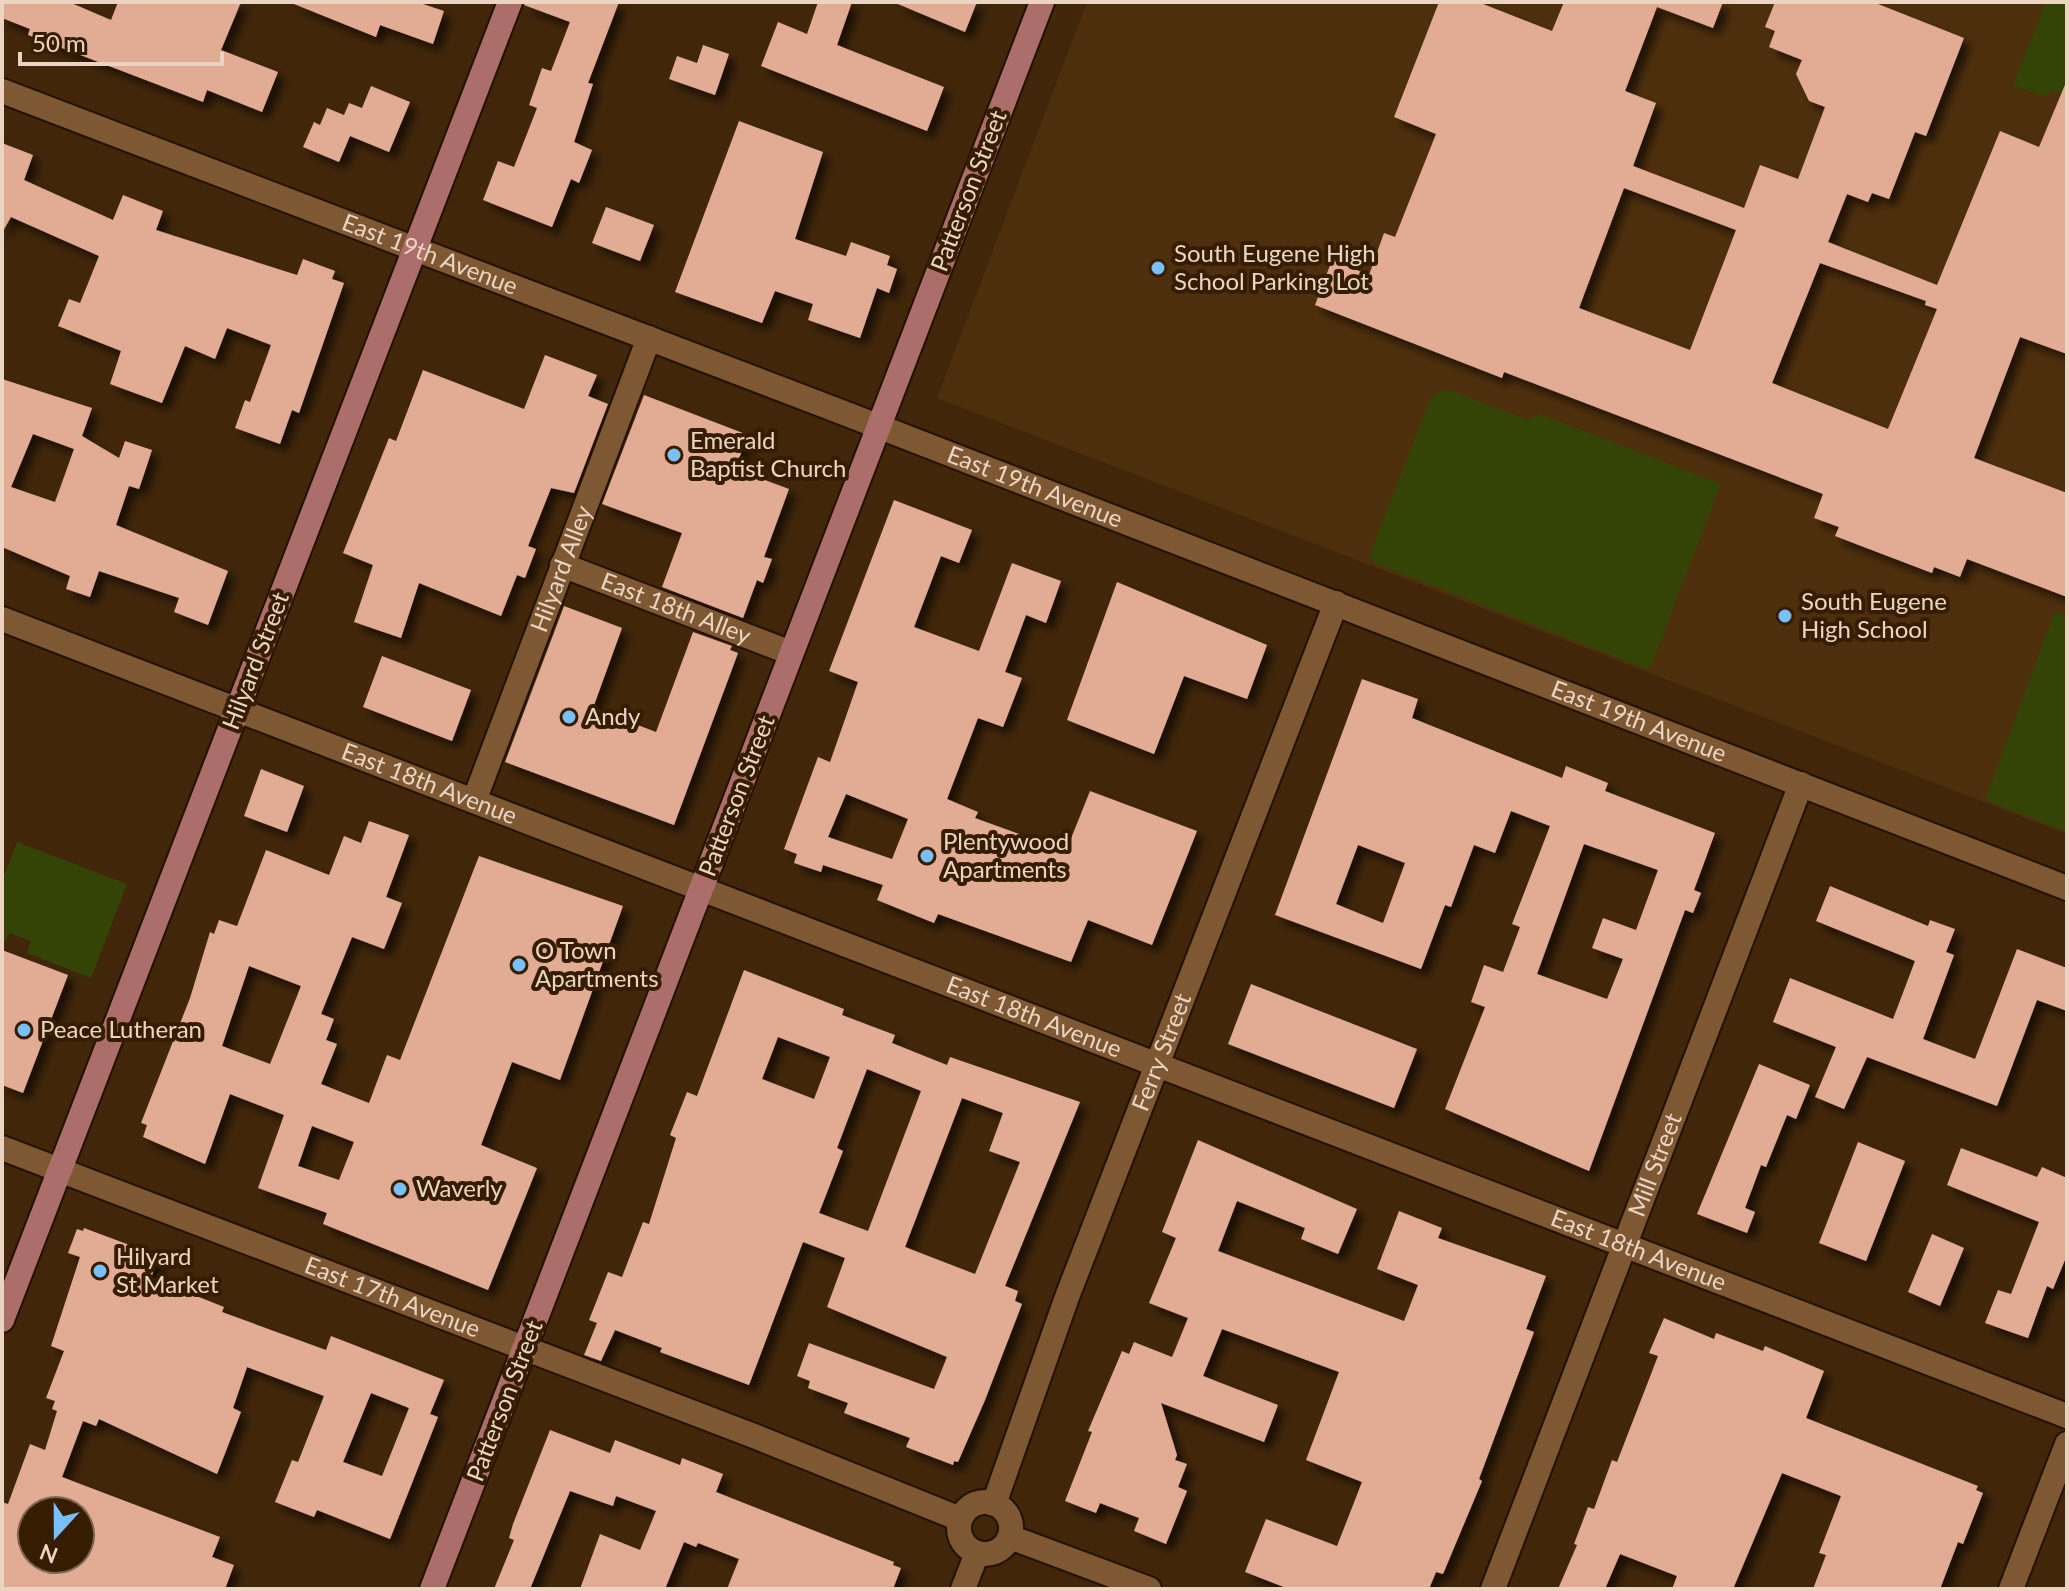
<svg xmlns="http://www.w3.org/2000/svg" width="2069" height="1591" font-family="Lato,sans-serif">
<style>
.built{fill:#4e2f0d}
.green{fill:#344407}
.building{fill:#e1ab94;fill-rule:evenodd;filter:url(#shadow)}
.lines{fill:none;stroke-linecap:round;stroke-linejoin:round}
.street-casing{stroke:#231101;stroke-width:28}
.secondary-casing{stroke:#231101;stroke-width:28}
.primary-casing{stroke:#231101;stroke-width:28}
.street{stroke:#7d5833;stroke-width:24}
.secondary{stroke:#7d5833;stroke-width:24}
.primary{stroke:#ab6e6b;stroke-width:24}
.poi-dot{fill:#79bff8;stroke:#361d01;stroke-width:3}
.labels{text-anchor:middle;stroke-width:8;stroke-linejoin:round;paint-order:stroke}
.street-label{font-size:24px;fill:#ebd5c2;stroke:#361d01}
.poi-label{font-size:24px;fill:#ebd5c2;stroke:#361d01;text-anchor:start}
</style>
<defs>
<filter id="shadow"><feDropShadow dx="7" dy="7" stdDeviation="4" flood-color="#0009"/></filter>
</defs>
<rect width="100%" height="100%" fill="#41260a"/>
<polygon class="built" points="1087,2 2067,2 2067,834 937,398"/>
<g class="green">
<polygon points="2046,2 2067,2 2067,98 2053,89 2046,97 2013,85"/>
<polygon points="1447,389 1528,420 1540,414 1721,484 1651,666 1647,669 1374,563 1369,556 1431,397"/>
<polygon points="2055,611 2067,616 2067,832 1985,800"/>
<polygon points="17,842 127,884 91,978 27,953 31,941 9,933 5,942 2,941 2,881"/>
</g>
<g class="building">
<polygon points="2,2 69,2 111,20 118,2 241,2 221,50 278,72 262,112 207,90 203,102 28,35 30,29 2,18"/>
<polygon points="289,2 417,2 444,11 433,44 380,25 376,37"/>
<polygon points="525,2 619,2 588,83 593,84 574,142 592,150 579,183 571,179 552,227 483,200 498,161 514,167 537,108 529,105 542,68 551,71 570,22 524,5"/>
<polygon points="818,2 852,2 837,45 944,87 927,131 761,66 778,22 807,34"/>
<polygon points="893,2 977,2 965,32"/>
<path d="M1439,2H1478L1552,31L1564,2H1723L1713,28L1657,7L1625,91L1656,103L1633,166L1744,208L1760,165L1798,179L1825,107L1809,101L1796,74L1802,60L1769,47L1775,31L1765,27L1775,2H1873L1964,38L1926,136L1915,132L1889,199L1872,193L1868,202L1847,194L1828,242L1937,285L2000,131L2039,147L2067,80V354L2020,337L1974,458L2067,493V597L1967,559L1960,577L1934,567L1932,573L1835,536L1839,527L1814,518L1823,494L1504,372L1502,378L1315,305L1332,260L1369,275L1384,233L1395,237L1436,134L1394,117ZM1624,188L1736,230L1690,350L1579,308ZM1820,263L1926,301L1925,305L1937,309L1888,429L1772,383Z"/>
<polygon points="703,45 729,54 715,95 669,79 677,56 697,63"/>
<polygon points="371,86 410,102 389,152 350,136 339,162 303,147 314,122 320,125 327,108 344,115 349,103 362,108"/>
<polygon points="739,121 823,152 795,239 846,256 851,242 890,256 887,265 897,269 889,293 877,288 860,338 808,320 813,304 775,291 762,323 675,292"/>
<polygon points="2,143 33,155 24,180 113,220 123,195 163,211 156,230 297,275 303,259 335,271 332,279 344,283 299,413 292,410 280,444 235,428 245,400 250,402 271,345 227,328 215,359 185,346 162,403 110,384 121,351 58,326 69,299 80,303 99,256 11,217 2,233"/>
<polygon points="606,207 654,225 640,261 592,243"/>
<polygon points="545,355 597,375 588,396 608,404 574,493 551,488 528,546 536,549 525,578 517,575 501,616 419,583 401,638 354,622 373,565 343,553 389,438 396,441 423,370 524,409"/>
<path d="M2,379L92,408L82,436L119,458L125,441L152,450L139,489L129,486L116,525L228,571L208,625L174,612L179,598L99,571L90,597L66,589L70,576L2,547ZM33,434L74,449L55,502L11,487Z"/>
<polygon points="644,395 748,435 735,469 789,489 764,557 772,559 763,583 757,580 743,618 662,587 682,533 602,504"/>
<path d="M894,500L972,530L959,563L941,556L914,627L979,651L1012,563L1061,581L1046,623L1026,615L1005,672L1022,678L1003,727L978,718L947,799L978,812L975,818L1066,851L1090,791L1197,831L1152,945L1088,920L1071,962L938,914L934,923L877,900L883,885L823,865L821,872L794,863L797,854L784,849L818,757L830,762L858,682L829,671ZM846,794L908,819L892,859L828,837Z"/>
<polygon points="1117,582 1267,645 1247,699 1184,676 1154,754 1067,720"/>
<polygon points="564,606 622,628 593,708 656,732 693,632 732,646 730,650 738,653 674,825 505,762"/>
<polygon points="382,656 471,690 452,741 363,707"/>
<path d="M1362,679L1418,699L1412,718L1562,778L1566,766L1608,783L1605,791L1715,833L1694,890L1701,893L1693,913L1685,910L1589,1171L1445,1109L1485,1007L1471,1002L1484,965L1503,972L1520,927L1512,924L1550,826L1511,811L1495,853L1474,845L1451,907L1445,905L1421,969L1275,915ZM1584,844L1658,870L1636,930L1603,918L1592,948L1623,959L1607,999L1537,974ZM1358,845L1405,863L1383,923L1336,904Z"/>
<polygon points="261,769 304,786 287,832 244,816"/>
<path d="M369,821L409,835L386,897L402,903L384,949L352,937L321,1014L334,1019L326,1040L337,1044L321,1084L369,1103L387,1055L400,1060L479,856L623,906L560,1080L512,1062L481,1145L537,1168L488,1290L323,1224L327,1213L258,1188L284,1115L230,1094L205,1164L143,1137L147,1125L141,1123L190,998L210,932L214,934L219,920L237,926L266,850L329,875L344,836L361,843ZM249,966L301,986L270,1064L222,1046ZM312,1126L354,1142L339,1180L298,1166Z"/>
<polygon points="1830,886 1928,926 1930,920 1955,929 1946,952 1954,955 1923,1039 1975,1059 2017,949 2067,968 2067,1011 2037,1000 1997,1106 1867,1057 1844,1109 1815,1097 1836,1047 1773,1022 1790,978 1893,1019 1915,961 1816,921"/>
<polygon points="2,950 68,975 23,1093 2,1085"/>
<path d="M744,970L844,1009L842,1015L895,1035L892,1043L947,1065L950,1057L1080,1102L1005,1286L1018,1291L1015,1301L1022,1304L985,1400L958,1462L954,1461L953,1465L906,1447L910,1438L844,1413L848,1403L808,1388L810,1381L797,1376L809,1343L934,1389L947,1357L827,1307L845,1258L803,1242L749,1385L660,1352L662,1348L615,1330L601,1361L584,1355L597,1323L589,1320L608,1272L622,1277L643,1222L649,1224L676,1138L670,1135L687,1092L697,1096ZM778,1037L830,1057L814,1099L762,1079ZM867,1069L921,1091L868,1231L819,1213L843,1151L837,1148ZM962,1098L1003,1113L989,1151L1020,1162L975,1274L905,1247Z"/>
<polygon points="1251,984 1417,1049 1394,1108 1228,1044"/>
<polygon points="1759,1064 1810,1085 1796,1119 1787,1115 1766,1167 1761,1165 1745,1208 1755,1212 1747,1233 1697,1214"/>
<polygon points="1198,1140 1357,1209 1338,1254 1301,1239 1305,1228 1237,1201 1218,1251 1404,1321 1418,1285 1377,1269 1399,1211 1442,1228 1438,1238 1546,1276 1526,1329 1534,1332 1479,1479 1482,1481 1443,1574 1436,1572 1429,1589 1289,1589 1245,1572 1266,1519 1337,1546 1362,1482 1306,1460 1339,1372 1222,1329 1203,1376 1278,1405 1264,1442 1161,1403 1177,1455 1175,1460 1187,1464 1178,1487 1187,1491 1166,1544 1134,1531 1139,1518 1100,1503 1096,1513 1065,1501 1092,1432 1088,1431 1122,1351 1129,1354 1134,1342 1172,1357 1188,1318 1149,1303 1176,1238 1162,1232"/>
<polygon points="1858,1142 1905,1161 1866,1261 1819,1243"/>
<polygon points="1961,1148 2037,1177 2042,1167 2067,1178 2067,1255 2053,1289 2047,1286 2028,1338 1985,1323 1998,1290 2011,1294 2039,1222 1947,1185"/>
<path d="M84,1228L159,1256L151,1278L224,1307L222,1312L326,1350L331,1336L444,1380L430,1414L438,1417L390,1539L317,1510L314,1517L275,1502L292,1460L298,1462L324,1396L247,1367L233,1408L241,1412L217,1474L99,1419L96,1426L83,1421L62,1477L220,1537L212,1557L234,1565L225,1589H2V1502L8,1504L30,1444L45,1450L57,1411L52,1409L55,1401L46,1398L64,1351L51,1346L80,1257L68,1253L77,1229L83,1231ZM371,1393L409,1408L382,1476L343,1462ZM32,1511H80V1559H32Z"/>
<polygon points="1932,1234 1964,1248 1940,1306 1908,1292"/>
<polygon points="1664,1318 1714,1339 1716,1333 1763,1351 1765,1346 1824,1371 1806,1418 1978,1486 1976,1490 1983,1493 1963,1544 1958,1542 1940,1589 1813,1589 1826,1555 1819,1553 1841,1496 1782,1473 1733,1589 1672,1589 1677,1576 1620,1554 1605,1589 1558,1589 1577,1545 1574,1544 1588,1507 1594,1509 1612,1460 1617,1462 1658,1356 1649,1353"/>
<polygon points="550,1430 610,1453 615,1440 680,1465 682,1458 723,1474 716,1492 894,1562 893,1565 901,1568 893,1589 727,1589 739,1559 698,1543 696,1547 684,1542 665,1589 580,1589 600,1534 640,1550 656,1511 616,1496 613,1506 570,1491 530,1589 494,1589 514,1540 509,1538 513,1524"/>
</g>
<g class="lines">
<g class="street-casing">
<g id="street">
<path id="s1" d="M562,565L791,653"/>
<path id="s2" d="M474,801L649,338"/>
<path id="s3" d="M2,1148L754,1436L960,1519"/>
<circle cx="985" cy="1528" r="26"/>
<path id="s4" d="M994,1504L1067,1297L1336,603"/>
<polyline points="1010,1537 1149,1589"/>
<polyline points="963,1589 977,1553"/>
<path id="s5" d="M1493,1589L1801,784"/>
</g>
</g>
<g class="secondary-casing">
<g id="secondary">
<path id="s6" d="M2,91L844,413L2067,888"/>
<path id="s7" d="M2,619L2067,1416"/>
<polyline points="2011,1589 2067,1444"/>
</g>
</g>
<g class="primary-casing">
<g id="primary">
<polyline points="2,1320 510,2"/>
<polyline points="432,1589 1042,2"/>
</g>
</g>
<use href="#street" class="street"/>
<use href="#secondary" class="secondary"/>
<use href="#primary" class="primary"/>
</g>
<g class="poi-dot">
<circle cx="1158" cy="268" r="8"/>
<circle cx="674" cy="455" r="8"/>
<circle cx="1785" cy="616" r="8"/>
<circle cx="569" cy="717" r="8"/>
<circle cx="927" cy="856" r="8"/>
<circle cx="519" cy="965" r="8"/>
<circle cx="24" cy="1030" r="8"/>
<circle cx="400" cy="1189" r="8"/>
<circle cx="100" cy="1271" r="8"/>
</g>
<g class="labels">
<g class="street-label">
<text transform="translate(969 191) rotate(-69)" y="8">Patterson Street</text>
<text dy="8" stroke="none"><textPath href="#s6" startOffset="458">East 19th Avenue</textPath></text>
<text dy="8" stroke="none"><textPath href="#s6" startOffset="1106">East 19th Avenue</textPath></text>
<text dy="8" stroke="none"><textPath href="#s2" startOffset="248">Hilyard Alley</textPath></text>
<text dy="8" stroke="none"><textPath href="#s1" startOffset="122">East 18th Alley</textPath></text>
<text transform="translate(256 661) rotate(-69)" y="8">Hilyard Street</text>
<text dy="8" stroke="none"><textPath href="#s6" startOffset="1754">East 19th Avenue</textPath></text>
<text dy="8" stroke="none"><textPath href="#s7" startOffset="458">East 18th Avenue</textPath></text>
<text transform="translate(737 796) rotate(-69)" y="8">Patterson Street</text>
<text dy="8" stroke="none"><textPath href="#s7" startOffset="1106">East 18th Avenue</textPath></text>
<text dy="8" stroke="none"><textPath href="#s4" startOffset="482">Ferry Street</textPath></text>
<text dy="8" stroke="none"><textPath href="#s5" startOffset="454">Mill Street</textPath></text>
<text dy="8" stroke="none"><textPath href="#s7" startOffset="1754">East 18th Avenue</textPath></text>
<text dy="8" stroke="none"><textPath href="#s3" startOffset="418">East 17th Avenue</textPath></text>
<text transform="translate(505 1401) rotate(-69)" y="8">Patterson Street</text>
</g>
<g class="poi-label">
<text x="1174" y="262">South Eugene High<tspan x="1174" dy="28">School Parking Lot</tspan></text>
<text x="690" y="449">Emerald<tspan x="690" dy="28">Baptist Church</tspan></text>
<text x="1801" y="610">South Eugene<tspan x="1801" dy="28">High School</tspan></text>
<text x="585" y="725">Andy</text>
<text x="943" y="850">Plentywood<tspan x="943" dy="28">Apartments</tspan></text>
<text x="535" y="959">O Town<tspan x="535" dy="28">Apartments</tspan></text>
<text x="40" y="1038">Peace Lutheran</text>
<text x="416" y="1197">Waverly</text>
<text x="116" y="1265">Hilyard<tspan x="116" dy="28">St Market</tspan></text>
</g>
</g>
<rect width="2069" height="1591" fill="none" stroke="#ebd5c2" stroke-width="8"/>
<g transform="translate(56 1535) rotate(201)"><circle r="38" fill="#361d01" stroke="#7e674e" stroke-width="2"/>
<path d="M0-6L14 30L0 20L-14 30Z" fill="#79bff8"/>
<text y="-12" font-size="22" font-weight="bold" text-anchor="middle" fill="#ebd5c2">N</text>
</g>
<path d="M20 52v12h202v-12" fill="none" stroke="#ebd5c2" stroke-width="4"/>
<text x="32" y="52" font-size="24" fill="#ebd5c2" stroke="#361d01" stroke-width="6" paint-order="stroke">50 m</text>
</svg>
